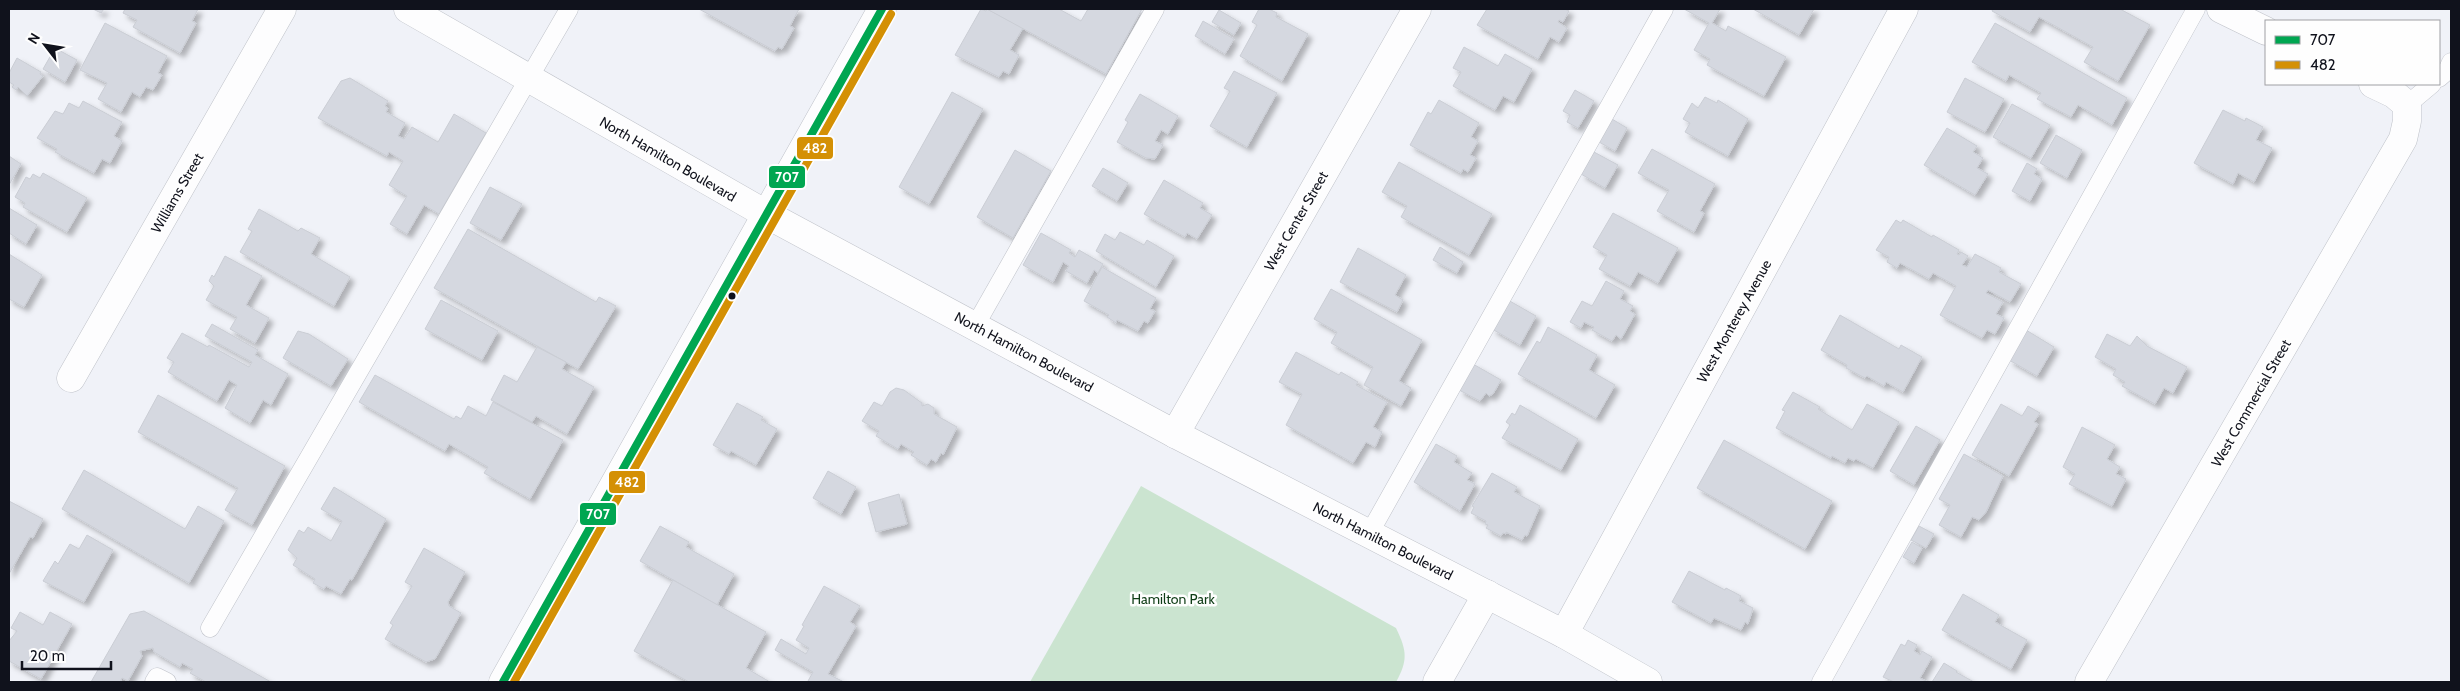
<svg xmlns="http://www.w3.org/2000/svg" width="2460" height="691" font-family="Cabin,sans-serif">
<style>
.green{fill:#cbe4d0}
.building{fill:#d5d8e0;stroke:#cacdd4;filter:url(#shadow)}
.lines{fill:none;stroke-linecap:round;stroke-linejoin:round}
.service-casing{stroke:#bfc2c9;stroke-width:19}
.minor-casing{stroke:#bfc2c9;stroke-width:29}
.tertiary-casing{stroke:#bfc2c9;stroke-width:29}
.primary-casing{stroke:#bfc2c9;stroke-width:29}
.service{stroke:#fdfdfe;stroke-width:18}
.minor{stroke:#fdfdfe;stroke-width:28}
.tertiary{stroke:#fdfdfe;stroke-width:28}
.primary{stroke:#fdfdfe;stroke-width:28}
.bus-1-casing{stroke:#fefefe;stroke-width:11}
.bus-2-casing{stroke:#fefefe;stroke-width:11}
.bus-1{stroke:#00a651;stroke-width:8}
.bus-2{stroke:#d49004;stroke-width:8}
.bus-dot{fill:#10121c;stroke:#fefefe;stroke-width:2}
.labels{text-anchor:middle;stroke-width:5;stroke-linejoin:round;paint-order:stroke}
.street-label{font-size:14px;fill:#10121c;stroke:#fefefe}
.park-label{font-size:14px;fill:#0f3d16;stroke:#fefefe}
.line-badge{stroke:#fefefe;stroke-width:2}
.badge-label{font-size:14px;text-anchor:middle;font-weight:bold;fill:#fff}
</style>
<defs>
<filter id="shadow"><feDropShadow dx="4.5" dy="4.5" stdDeviation="2.5" flood-color="#0004"/></filter>
</defs>
<rect width="100%" height="100%" fill="#f0f2f8"/>
<path class="green" d="M1141,486L1396,628C1407,651 1408,660 1396,682H1030Z"/>
<g class="building">
<polygon points="93,9 104,9 101,13"/>
<polygon points="125,9 198,9 192,21 196,23 180,53 133,27 137,20 123,13"/>
<polygon points="699,9 799,9 790,26 794,28 782,49 778,47 775,51"/>
<polygon points="981,9 986,11 987,9 1023,28 1010,50 1019,55 1009,74 1003,71 999,77 955,55"/>
<polygon points="987,9 1059,9 1081,21 1088,9 1142,9 1106,74"/>
<polygon points="1259,9 1269,9 1277,13 1276,17 1308,34 1282,81 1240,56 1257,25 1252,22"/>
<polygon points="1487,9 1565,9 1569,11 1563,22 1559,20 1558,22 1567,28 1559,42 1550,37 1538,59 1477,25"/>
<polygon points="1684,9 1720,9 1712,23 1726,31 1728,26 1786,57 1764,96 1707,65 1710,59 1694,50 1709,23"/>
<polygon points="1753,9 1814,9 1799,35"/>
<polygon points="1993,9 2120,9 2150,25 2118,81 2084,62 2093,47 2039,17 2030,32 1992,11"/>
<polygon points="1219,10 1241,23 1234,35 1212,22"/>
<polygon points="1203,21 1234,39 1225,54 1195,36"/>
<polygon points="105,23 167,56 158,73 162,75 153,90 146,87 140,97 132,92 121,112 98,99 107,83 80,70"/>
<polygon points="1995,23 2127,98 2112,125 2078,105 2071,117 2037,99 2041,93 2009,75 2006,81 1972,62"/>
<polygon points="1464,47 1498,66 1505,54 1532,69 1514,102 1503,96 1495,110 1453,86 1461,72 1453,68"/>
<polygon points="55,48 77,60 65,82 43,69"/>
<polygon points="17,58 41,72 40,74 43,76 27,96 18,87 16,90 12,87 14,85 9,82 9,73"/>
<polygon points="1234,71 1277,93 1247,147 1210,126 1230,91 1224,88"/>
<polygon points="350,78 388,101 385,106 388,108 386,112 405,123 398,136 404,139 412,127 438,142 454,114 486,133 439,214 424,205 407,234 390,224 407,196 389,185 403,161 389,152 387,156 318,118 341,81"/>
<polygon points="1965,78 2004,99 1985,132 1947,112"/>
<polygon points="1575,90 1594,101 1578,128 1567,122 1570,115 1563,111"/>
<polygon points="952,92 983,109 929,204 899,187"/>
<polygon points="1140,94 1178,116 1168,134 1161,130 1155,141 1163,145 1155,159 1146,158 1117,142 1128,122 1125,120"/>
<polygon points="1705,97 1717,103 1718,100 1748,119 1728,156 1685,132 1690,123 1683,119 1692,103 1698,108"/>
<polygon points="1439,100 1479,123 1471,137 1478,141 1470,155 1476,158 1468,172 1463,169 1461,173 1410,145 1428,112 1431,114"/>
<polygon points="83,101 122,122 114,136 122,141 110,163 102,159 94,173 55,152 57,149 37,138 55,111 63,114 69,103 79,108"/>
<polygon points="2012,104 2050,125 2031,158 1993,137"/>
<polygon points="2223,110 2245,121 2246,118 2263,127 2256,140 2272,148 2254,182 2238,173 2233,184 2194,163"/>
<polygon points="1612,119 1627,128 1615,151 1599,142"/>
<polygon points="1947,128 1977,146 1973,152 1983,158 1977,168 1988,174 1975,195 1924,165"/>
<polygon points="2056,135 2082,150 2067,178 2040,163"/>
<polygon points="1652,149 1715,184 1700,211 1704,213 1694,232 1657,211 1669,190 1638,173"/>
<polygon points="1015,150 1051,171 1013,238 977,217"/>
<polygon points="1594,152 1618,165 1605,188 1581,174"/>
<polygon points="9,156 21,164 9,185"/>
<polygon points="1399,162 1492,214 1469,255 1401,217 1407,206 1382,192"/>
<polygon points="2027,163 2037,169 2034,174 2042,179 2030,201 2012,191"/>
<polygon points="1103,168 1128,183 1117,201 1092,186"/>
<polygon points="43,173 87,198 67,232 23,207 25,203 15,197 26,177 30,179 33,174 40,178"/>
<polygon points="1164,180 1203,203 1200,208 1212,215 1197,239 1187,233 1185,237 1144,214"/>
<polygon points="490,187 522,204 501,240 470,223"/>
<polygon points="9,208 37,225 26,244 9,233"/>
<polygon points="259,209 298,231 301,228 320,238 311,254 350,277 334,306 240,252 252,231 248,229"/>
<polygon points="1613,213 1678,248 1658,283 1638,272 1630,286 1599,269 1607,255 1593,247"/>
<polygon points="1896,220 1901,223 1903,220 1932,237 1933,235 1959,250 1957,254 1959,255 1961,252 1968,256 1962,265 1967,267 1975,254 2001,268 1999,272 2021,284 2010,302 1988,290 1986,293 2003,302 1996,314 2004,318 1995,334 1987,330 1982,338 1940,315 1956,286 1933,273 1929,279 1900,263 1897,268 1887,262 1889,257 1876,250"/>
<polygon points="468,229 596,302 599,297 616,306 578,369 434,288"/>
<polygon points="1120,232 1144,245 1147,240 1174,256 1156,287 1096,251 1105,234 1115,240"/>
<polygon points="1041,233 1071,250 1069,253 1075,257 1079,250 1103,264 1098,273 1094,270 1087,283 1066,271 1069,266 1063,262 1053,282 1023,265"/>
<polygon points="1440,247 1463,262 1457,273 1433,260"/>
<polygon points="1358,248 1406,275 1395,295 1403,300 1397,312 1340,282"/>
<polygon points="9,254 42,275 24,307 9,299"/>
<polygon points="225,256 262,276 246,305 269,318 255,343 230,329 237,317 206,300 214,286 209,281 212,275 214,277"/>
<polygon points="1102,267 1156,298 1150,309 1155,311 1148,323 1144,321 1138,331 1117,320 1116,323 1107,317 1109,315 1084,301"/>
<polygon points="1606,281 1624,291 1620,299 1633,306 1630,311 1635,314 1621,339 1616,335 1612,341 1592,330 1594,327 1584,322 1581,328 1570,322 1582,301 1592,306"/>
<polygon points="1331,289 1422,340 1399,381 1411,388 1401,406 1364,385 1373,367 1331,343 1337,332 1314,319"/>
<polygon points="441,300 498,331 482,360 425,329"/>
<polygon points="1508,300 1536,316 1520,345 1492,329"/>
<polygon points="1840,315 1899,349 1901,345 1922,357 1903,392 1886,382 1884,386 1867,376 1865,378 1846,368 1847,365 1821,350"/>
<polygon points="212,324 258,350 255,355 288,374 271,405 263,400 250,423 225,408 237,385 229,380 217,401 168,372 174,362 167,358 182,333 208,347 209,345 249,367 252,362 205,336"/>
<polygon points="1548,327 1597,355 1589,370 1615,385 1596,418 1518,374 1537,341 1540,343"/>
<polygon points="2026,330 2054,347 2037,376 2009,360"/>
<polygon points="298,331 309,334 348,359 331,386 283,358"/>
<polygon points="2107,334 2130,346 2137,336 2147,346 2187,367 2173,393 2164,388 2155,404 2122,386 2125,382 2113,375 2116,369 2095,357"/>
<polygon points="537,347 566,362 562,369 594,387 567,434 536,416 532,422 491,400 504,375 517,382"/>
<polygon points="1296,352 1339,375 1341,372 1358,382 1356,385 1387,402 1373,427 1382,432 1375,447 1366,442 1353,463 1286,425 1302,394 1279,382"/>
<polygon points="1473,364 1501,380 1493,394 1489,396 1486,393 1480,401 1459,390"/>
<polygon points="375,375 454,419 456,416 461,419 468,406 486,416 493,402 563,440 530,499 484,473 488,467 449,444 445,451 359,402"/>
<polygon points="896,388 904,390 922,403 922,406 928,404 934,408 934,414 957,427 943,455 941,453 936,462 931,459 927,465 911,455 914,452 901,444 898,449 876,436 879,431 862,421 874,402 882,406 890,392"/>
<polygon points="1793,392 1820,407 1818,409 1852,430 1867,404 1899,422 1873,468 1856,459 1854,461 1848,458 1845,463 1832,456 1831,458 1776,428 1785,411 1782,410"/>
<polygon points="158,395 285,466 252,525 225,510 238,488 138,432"/>
<polygon points="737,403 763,417 761,420 777,429 756,465 731,451 729,454 713,445"/>
<polygon points="2001,404 2022,416 2028,406 2040,413 2034,422 2038,424 2009,476 1972,455"/>
<polygon points="1520,405 1578,439 1561,470 1502,438 1510,425 1506,422 1512,413 1515,415"/>
<polygon points="1916,426 1940,440 1914,485 1890,471"/>
<polygon points="2082,427 2115,445 2107,459 2120,467 2116,474 2126,479 2112,506 2069,484 2075,474 2063,467"/>
<polygon points="1724,440 1832,501 1805,549 1697,488"/>
<polygon points="1436,444 1457,456 1454,462 1472,473 1467,480 1475,484 1460,511 1414,482"/>
<polygon points="1964,454 2003,476 1986,512 1979,520 1972,517 1961,537 1939,525 1950,505 1939,499"/>
<polygon points="84,470 185,529 198,506 224,521 189,583 62,509"/>
<polygon points="828,471 856,487 841,514 813,498"/>
<polygon points="1492,473 1517,487 1514,492 1540,506 1527,536 1525,535 1522,540 1506,532 1506,534 1503,533 1501,536 1486,528 1488,525 1485,524 1486,521 1471,513 1474,507 1472,506"/>
<polygon points="334,487 386,519 352,580 350,579 341,594 326,586 324,589 313,583 315,579 293,565 297,558 288,550 299,530 304,533 308,527 331,541 342,521 321,509"/>
<polygon points="899,494 907,524 876,532 868,503"/>
<polygon points="9,501 43,519 33,538 30,537 9,574"/>
<polygon points="660,526 689,542 686,547 734,574 717,605 640,561"/>
<polygon points="1919,526 1934,534 1926,548 1911,540"/>
<polygon points="87,535 113,550 84,602 43,581 55,561 58,564 70,544 79,549"/>
<polygon points="1912,542 1922,548 1914,563 1903,557"/>
<polygon points="424,548 465,572 448,602 449,606 461,613 435,659 426,662 385,639 393,625 390,623 412,586 405,582"/>
<polygon points="1689,571 1725,590 1726,588 1741,596 1739,601 1753,608 1748,624 1745,622 1741,630 1714,618 1711,623 1672,602"/>
<polygon points="673,580 766,632 746,668 770,682 689,682 634,651"/>
<polygon points="824,586 860,606 850,622 856,626 828,674 844,682 810,682 808,681 813,672 775,650 781,639 806,654 809,648 796,640 804,626 802,625"/>
<polygon points="1963,594 1999,615 1995,622 2027,640 2011,669 1942,630"/>
<polygon points="144,611 271,682 206,682 190,673 193,669 182,663 180,667 154,652 153,648 140,651 142,656 128,681 122,678 120,682 91,682 130,614"/>
<polygon points="20,612 43,625 50,612 72,624 41,679 9,661 9,641 17,631 11,628"/>
<polygon points="1908,640 1917,645 1914,651 1920,655 1922,651 1932,657 1920,678 1928,682 1894,682 1883,677 1901,644 1905,646"/>
<polygon points="1944,663 1957,671 1956,672 1974,682 1932,682"/>
</g>
<g class="lines">
<g class="service-casing">
<g id="service">
<polyline points="2439,78 2447,71 2451,62"/>
<polyline points="2407,105 2432,84"/>
<polyline points="975,326 1155,9"/>
<polyline points="1369,534 1664,9"/>
<polyline points="210,628 569,9"/>
<polyline points="154,682 157,677 167,682"/>
<polyline points="1821,682 2196,9"/>
</g>
</g>
<g class="minor-casing">
<g id="minor">
<polyline points="2221,9 2266,31"/>
<polyline points="71,378 282,9"/>
<polyline points="1175,434 1417,9"/>
<polyline points="1437,682 1487,594"/>
<polyline points="2089,682 2403,139 2407,121 2407,105 2394,94 2373,84"/>
</g>
</g>
<g class="tertiary-casing">
<g id="tertiary">
<polyline points="408,9 766,214 1175,434 1564,634 1648,682"/>
<polyline points="1564,634 1904,9"/>
</g>
</g>
<g class="primary-casing">
<polyline id="primary" points="503,682 882,9"/>
</g>
<use href="#service" class="service"/>
<use href="#minor" class="minor"/>
<use href="#tertiary" class="tertiary"/>
<use href="#primary" class="primary"/>
<g class="bus-1-casing">
<polyline id="bus-1" points="503,682 882,9"/>
</g>
<g class="bus-2-casing">
<polyline id="bus-2" points="514,682 891,14"/>
</g>
<use href="#bus-1" class="bus-1"/>
<use href="#bus-2" class="bus-2"/>
</g>
<circle class="bus-dot" cx="732" cy="296" r="4.5"/>
<g class="labels">
<g class="street-label">
<text transform="translate(668 159) rotate(30)" y="5">North Hamilton Boulevard</text>
<text transform="translate(177 193) rotate(-60)" y="5">Williams Street</text>
<text transform="translate(1296 221) rotate(-60)" y="5">West Center Street</text>
<text transform="translate(1734 321) rotate(-61)" y="5">West Monterey Avenue</text>
<text transform="translate(1024 352) rotate(28)" y="5">North Hamilton Boulevard</text>
<text transform="translate(2251 403) rotate(-60)" y="5">West Commercial Street</text>
<text transform="translate(1383 541) rotate(27)" y="5">North Hamilton Boulevard</text>
</g>
<g class="park-label">
<text x="1173" y="604">Hamilton Park</text>
</g>
</g>
<g class="line-badge">
<rect x="796" y="136" width="38" height="24" rx="5" fill="#d49004"/>
<rect x="768" y="165" width="38" height="24" rx="5" fill="#00a651"/>
<rect x="608" y="470" width="38" height="24" rx="5" fill="#d49004"/>
<rect x="579" y="502" width="38" height="24" rx="5" fill="#00a651"/>
</g>
<g class="badge-label">
<text x="815" y="153">482</text>
<text x="787" y="182">707</text>
<text x="627" y="487">482</text>
<text x="598" y="519">707</text>
</g>
<rect width="2460" height="691" fill="none" stroke="#10121c" stroke-width="20"/>
<rect x="2265" y="20" width="175" height="65" fill="#fefefe" stroke="#9fa0a4"/>
<rect x="2275" y="36" width="25" height="8" fill="#00a651" stroke="#9fa0a4"/>
<text x="2310" y="45" font-size="15" fill="#10121c">707</text>
<rect x="2275" y="61" width="25" height="8" fill="#d49004" stroke="#9fa0a4"/>
<text x="2310" y="70" font-size="15" fill="#10121c">482</text>
<g transform="translate(45 45) rotate(301)" stroke="#fefefe" stroke-width="4" paint-order="stroke">
<path d="M0-4L9 19L0 12L-9 19Z" fill="#10121c"/>
<text y="-8" font-size="14" font-weight="bold" text-anchor="middle" fill="#10121c">N</text>
</g>
<path d="M22 661v8h89v-8" fill="none" stroke="#10121c" stroke-width="2.5"/>
<text x="30" y="661" font-size="15" fill="#10121c" stroke="#fefefe" stroke-width="4" paint-order="stroke">20 m</text>
</svg>
